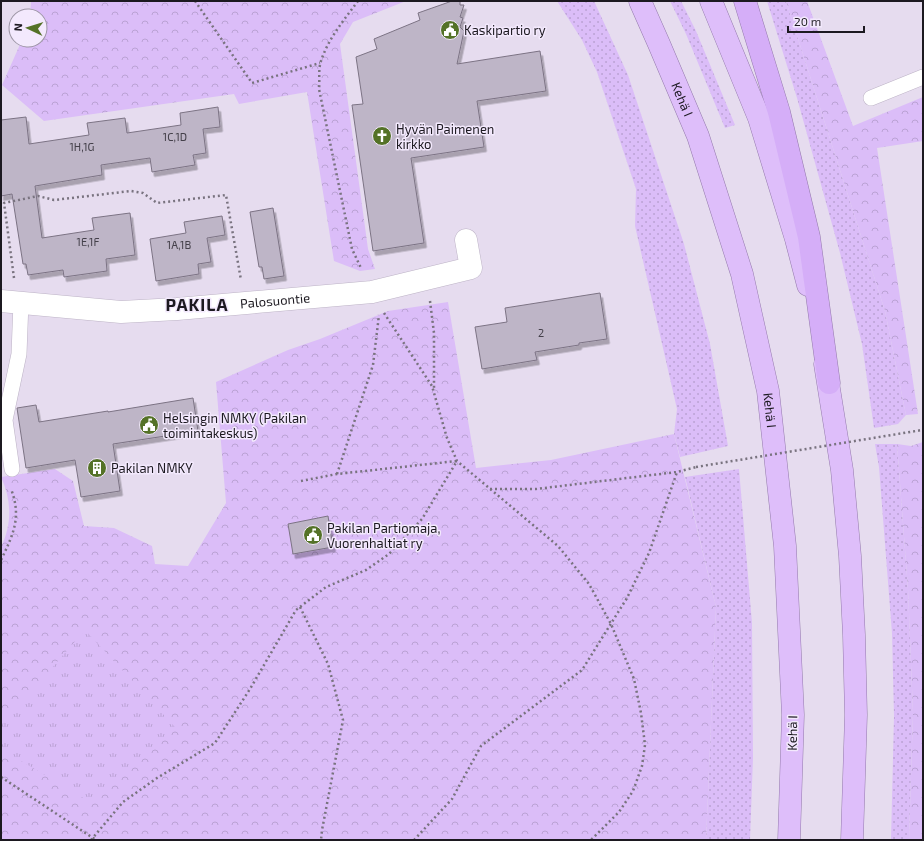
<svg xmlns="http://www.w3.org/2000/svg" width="924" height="841" font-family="'Exo 2',sans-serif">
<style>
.grass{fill:url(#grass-dots)}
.forest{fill:url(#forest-crowns)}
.park{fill:url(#park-tufts)}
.building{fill:#beb5c7;stroke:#7c7384;filter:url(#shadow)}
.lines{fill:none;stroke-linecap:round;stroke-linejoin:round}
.service-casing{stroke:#bdb3c6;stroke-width:16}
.minor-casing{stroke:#bdb3c6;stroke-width:23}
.trunk-casing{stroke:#947aac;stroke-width:23}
.motorway-casing{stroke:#947aac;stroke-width:23}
.path{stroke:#79737f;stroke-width:2.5;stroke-dasharray:2 3;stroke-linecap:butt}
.service{stroke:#fff;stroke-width:15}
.minor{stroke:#fff;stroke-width:22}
.trunk{stroke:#debefa;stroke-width:22}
.motorway{stroke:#d5aef8;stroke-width:22}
.path-bridge{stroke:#79737f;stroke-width:2.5;stroke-dasharray:2 3;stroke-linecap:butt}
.labels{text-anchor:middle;stroke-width:3;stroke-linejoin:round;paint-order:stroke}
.number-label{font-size:11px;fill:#44404a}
.poi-label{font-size:13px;fill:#1c1920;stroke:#f3e9fd;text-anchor:start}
.street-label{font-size:13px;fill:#1c1920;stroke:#f3e9fd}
.district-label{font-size:17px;font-weight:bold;letter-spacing:1px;fill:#1c1920;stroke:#f3e9fd}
</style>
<defs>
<pattern id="grass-dots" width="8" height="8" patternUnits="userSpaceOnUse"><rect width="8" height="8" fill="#dbbdf8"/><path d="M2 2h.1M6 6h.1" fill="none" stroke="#bba2d4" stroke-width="1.8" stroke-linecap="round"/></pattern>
<pattern id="forest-crowns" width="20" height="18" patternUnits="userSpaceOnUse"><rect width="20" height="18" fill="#dbbdf8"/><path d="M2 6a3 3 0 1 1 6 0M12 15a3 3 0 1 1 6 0" fill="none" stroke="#bba2d4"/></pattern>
<pattern id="park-tufts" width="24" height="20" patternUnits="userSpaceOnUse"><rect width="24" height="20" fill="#dbbdf8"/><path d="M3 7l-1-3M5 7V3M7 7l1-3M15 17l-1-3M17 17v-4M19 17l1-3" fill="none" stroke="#bba2d4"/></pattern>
<filter id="shadow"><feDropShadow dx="2.5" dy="4.5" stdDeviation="0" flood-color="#0004"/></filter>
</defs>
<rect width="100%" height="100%" fill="#e6dcef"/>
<g class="grass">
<polygon points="557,1 594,1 628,75 684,244 710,344 728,446 680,457 674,434 677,409 635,226 636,189 597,72 582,40"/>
<polygon points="670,1 681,1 696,31 735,125 725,128 686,34"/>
<polygon points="767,1 786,1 885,311 906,415 898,424 874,428 862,344 840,253 797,98"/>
<polygon points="875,444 897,444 908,589 913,713 909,840 891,840 894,716 892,633 879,467"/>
<polygon points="739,469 752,623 753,758 750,840 706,840 716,607 685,477"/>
</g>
<g class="forest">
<polygon points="31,1 406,1 353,22 340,44 368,249 375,269 360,271 334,261 307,92 239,104 234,94 44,121 2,85 22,40 40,40 40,16 30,16"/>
<polygon points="786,1 807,1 853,126 923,97 923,141 877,148 918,414 906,415 885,311"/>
<path d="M448,302L476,468L551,460L674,434L716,607L706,840H1V547C12,524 12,501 1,477L55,469L73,481L84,526L114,528L152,546L155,564L188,566L226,503L216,382L288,350L320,339L388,311Z"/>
<polygon points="923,442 923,840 909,840 913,713 908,589 897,444 911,446"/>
</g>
<polygon class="park" points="85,630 175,727 92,803 1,749 1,726"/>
<g class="building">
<polygon points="452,1 460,1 460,5 464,5 460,17 463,18 460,27 464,31 457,64 540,51 546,91 477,101 484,147 411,158 424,243 373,251 352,105 363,104 356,57 377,49 374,39 420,20 418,13"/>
<polygon points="218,107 220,127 203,129 206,153 193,155 195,165 152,172 150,158 101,165 102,175 35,186 42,238 94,230 92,218 130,213 135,255 106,259 107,271 64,277 63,270 28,275 26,264 23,264 12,194 1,196 1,120 26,117 29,144 89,135 87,123 125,118 127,133 181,125 180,113"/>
<polygon points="273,208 284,276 264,279 262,267 259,267 250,212"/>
<polygon points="222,216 225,235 207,238 211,262 198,264 199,274 156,281 150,239 186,233 184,222"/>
<polygon points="600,293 607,339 579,343 579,345 535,352 537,360 482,369 475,327 507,322 505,308"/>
<polygon points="193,398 198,431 113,444 120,491 81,497 75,460 26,468 17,408 36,405 39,422 108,411 108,412"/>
<polygon points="328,516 333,547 293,554 288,524"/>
</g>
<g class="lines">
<g class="service-casing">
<g id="service">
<polyline points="871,98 923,77"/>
<polyline points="12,469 5,420 19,354 21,302"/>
</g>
</g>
<g class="minor-casing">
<g id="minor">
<path id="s1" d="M1,301L121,312L177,309L372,292L471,268L466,240"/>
</g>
</g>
<g class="trunk-casing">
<g id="trunk">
<path id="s2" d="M640,1L659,44L698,136L742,274L768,391L785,546L793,715L789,840"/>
<polyline points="711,1 759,118 796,239 808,285"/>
<polyline points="825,364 842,470 850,556 854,635 856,715 852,840"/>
</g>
</g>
<g class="motorway-casing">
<polyline id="motorway" points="745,1 779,112 809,237 829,383"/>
</g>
<g class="path">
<polyline points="195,1 252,83 320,63"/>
<path d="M358,1C344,20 328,39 321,61C318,69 320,81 319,89L352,249L361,268"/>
<polyline points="14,278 4,203 38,196 54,200 131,191 143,193 157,203 226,195 241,280"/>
<polyline points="430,301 434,333 434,390"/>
<polyline points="384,313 432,386 447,438 457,461 558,546 589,584 611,624 634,679 641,713 645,745 642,766 633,791 619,812 591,840"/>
<polyline points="922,430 923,430"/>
<polyline points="337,474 373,365 379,315"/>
<polyline points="301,481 337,474 457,461"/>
<polyline points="490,489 536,489 677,472 696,467"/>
<path d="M1,560C13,535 22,517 11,489"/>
<polyline points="300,607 328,664 343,720 322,830 321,840"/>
<polyline points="1,777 96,840"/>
<polyline points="91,840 123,802 157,778 215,743 250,689 296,610 326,587 366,570 389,554 422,519 457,461"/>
<polyline points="414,840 452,799 481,746 582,670 627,598 649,553 677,472"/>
</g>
<use href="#service" class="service"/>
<use href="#minor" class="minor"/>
<use href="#trunk" class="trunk"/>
<use href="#motorway" class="motorway"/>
<polyline class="path-bridge" points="696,467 922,430"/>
</g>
<defs>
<g id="civic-disc" transform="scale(1)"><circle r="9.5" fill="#547227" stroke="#f3e9fd"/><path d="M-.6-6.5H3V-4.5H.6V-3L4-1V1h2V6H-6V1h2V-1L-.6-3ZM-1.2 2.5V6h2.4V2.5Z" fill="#fff"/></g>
<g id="church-disc" transform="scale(1)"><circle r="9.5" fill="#547227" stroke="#f3e9fd"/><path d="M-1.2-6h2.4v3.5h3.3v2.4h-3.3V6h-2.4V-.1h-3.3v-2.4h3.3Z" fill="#fff"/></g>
<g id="building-disc" transform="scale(1)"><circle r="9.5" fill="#547227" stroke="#f3e9fd"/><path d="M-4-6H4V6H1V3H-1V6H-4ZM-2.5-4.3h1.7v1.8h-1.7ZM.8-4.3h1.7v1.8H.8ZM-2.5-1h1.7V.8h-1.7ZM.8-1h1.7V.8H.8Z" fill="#fff"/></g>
</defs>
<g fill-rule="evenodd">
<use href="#civic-disc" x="450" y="30"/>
<use href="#church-disc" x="382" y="136"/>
<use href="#civic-disc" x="149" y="425"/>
<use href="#building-disc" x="97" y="468"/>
<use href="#civic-disc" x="313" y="535"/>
</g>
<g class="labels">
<g class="number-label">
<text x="175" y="141">1C,1D</text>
<text x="82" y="151">1H,1G</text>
<text x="88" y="246">1E,1F</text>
<text x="179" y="249">1A,1B</text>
<text x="541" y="337">2</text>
</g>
<g class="poi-label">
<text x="464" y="35">Kaskipartio ry</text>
<text x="396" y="134">Hyvän Paimenen<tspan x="396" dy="15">kirkko</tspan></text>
<text x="163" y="423">Helsingin NMKY (Pakilan<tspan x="163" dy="15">toimintakeskus)</tspan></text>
<text x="111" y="473">Pakilan NMKY</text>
<text x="327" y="533">Pakilan Partiomaja,<tspan x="327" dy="15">Vuorenhaltiat ry</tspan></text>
</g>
<g class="street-label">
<text dy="5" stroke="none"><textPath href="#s2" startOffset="107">Kehä I</textPath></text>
<text dy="5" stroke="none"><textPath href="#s1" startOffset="275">Palosuontie</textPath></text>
<text dy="5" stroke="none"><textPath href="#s2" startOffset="431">Kehä I</textPath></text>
<text transform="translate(792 733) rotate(-89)" y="5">Kehä I</text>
</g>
<g class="district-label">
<text x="197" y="311">PAKILA</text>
</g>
</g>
<rect width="924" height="841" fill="none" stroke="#1c1920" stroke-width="4"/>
<g transform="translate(28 28) rotate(274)"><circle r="19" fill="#f3e9fd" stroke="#9d96a5"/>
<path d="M0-3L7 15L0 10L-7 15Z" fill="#547227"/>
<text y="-6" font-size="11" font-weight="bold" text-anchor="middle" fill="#1c1920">N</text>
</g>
<path d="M788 26v6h76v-6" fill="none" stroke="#1c1920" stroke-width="2"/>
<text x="794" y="26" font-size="12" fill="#1c1920" stroke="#f3e9fd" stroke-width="3" paint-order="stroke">20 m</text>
</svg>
